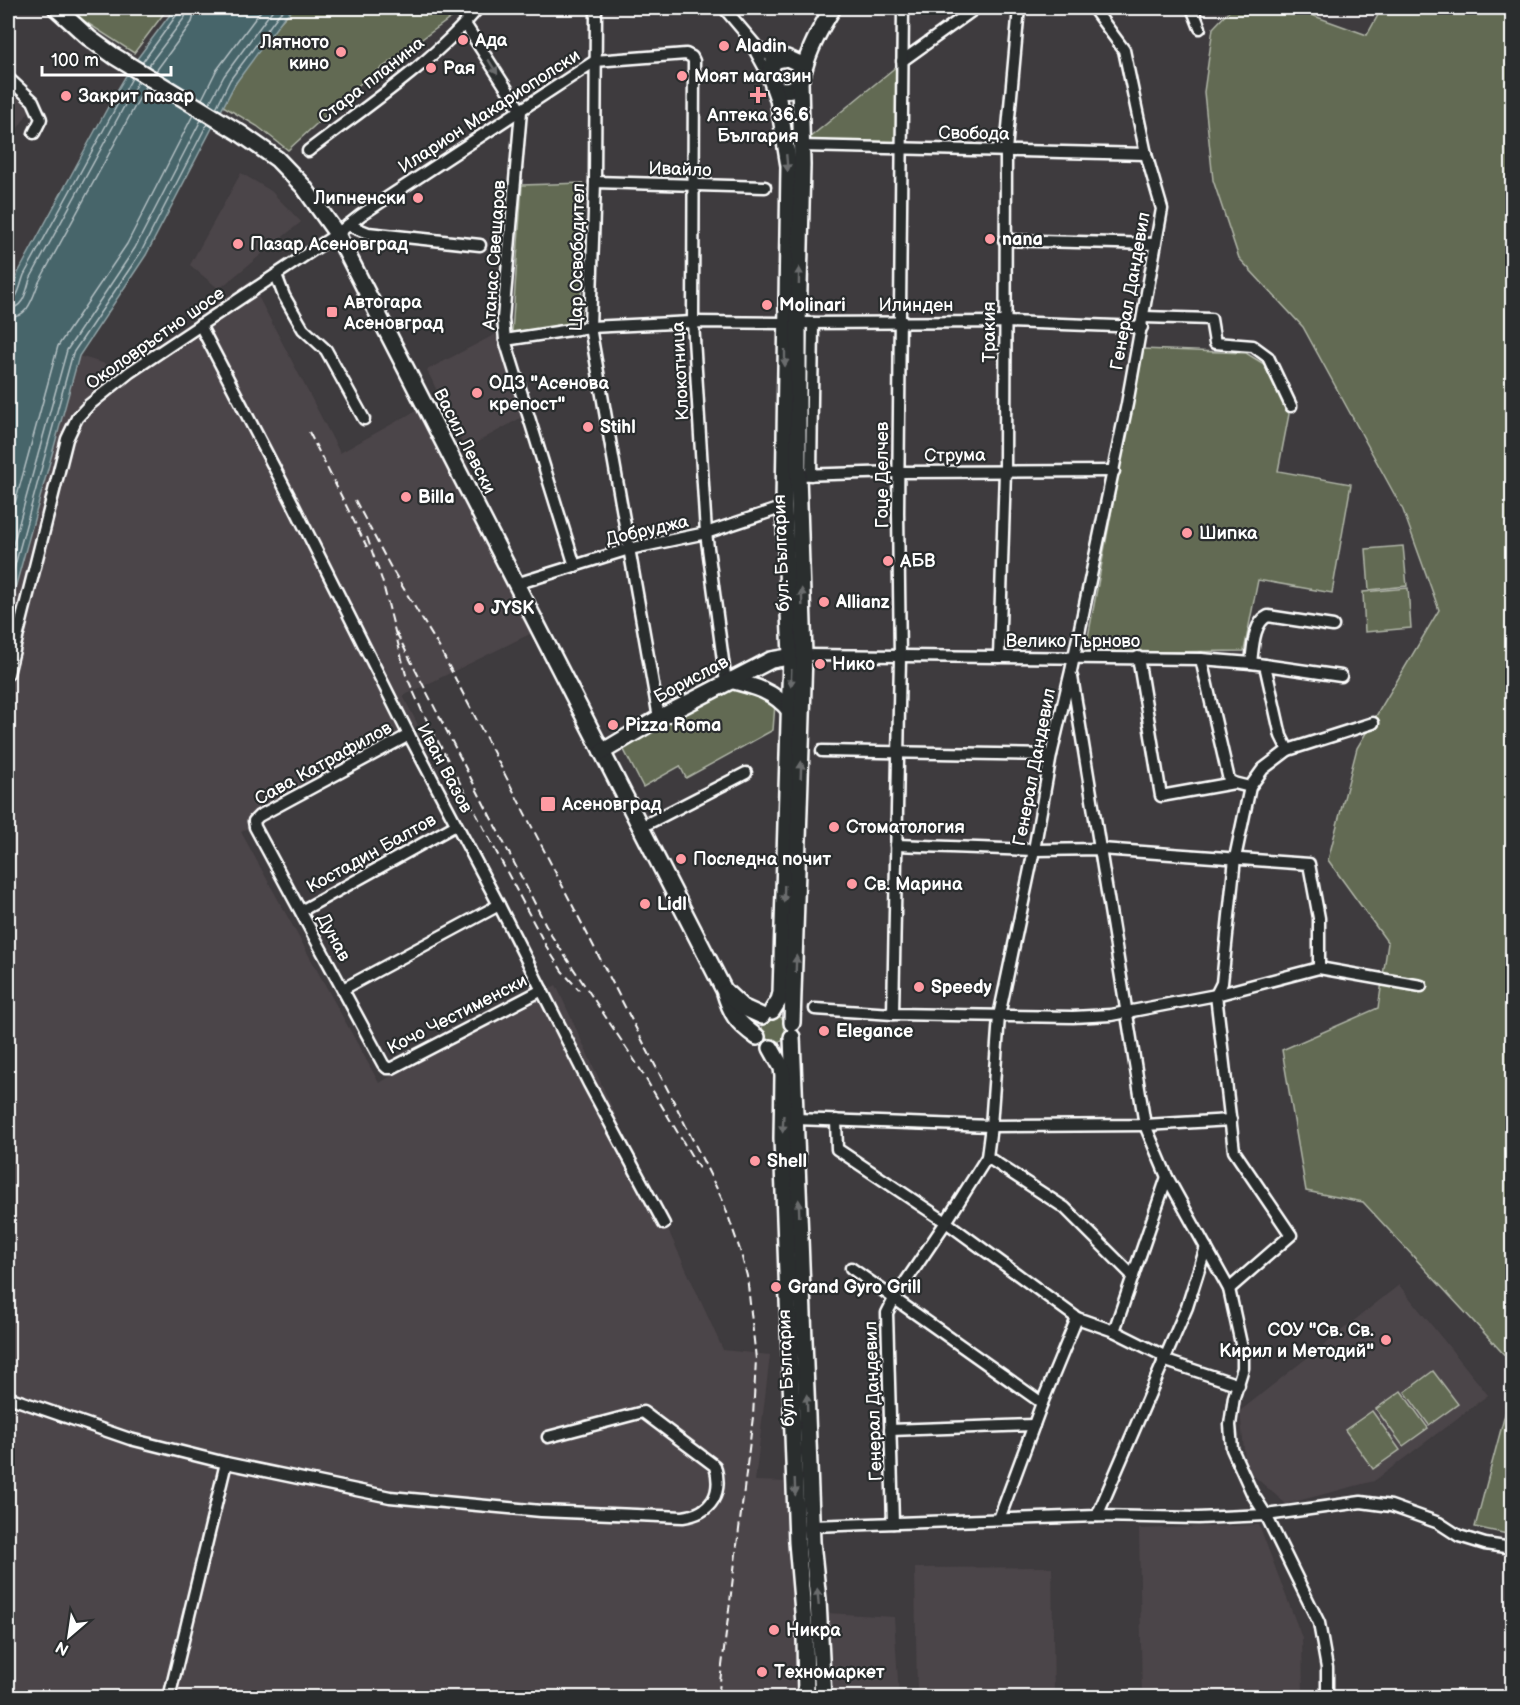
<svg xmlns="http://www.w3.org/2000/svg" width="1520" height="1705" font-family="'Balsamiq Sans',sans-serif">
<style>
.built{fill:#4c4549}
.green{fill:#626b52;stroke:#b0b5a8;stroke-width:1.5}
.water{fill:#47656b;stroke:#91a3a6;stroke-width:1.5}
.lines{fill:none;stroke-linecap:round;stroke-linejoin:round}
.shore{stroke:#b5c1c4;stroke-width:1.5}
.street-casing{stroke:#fff;stroke-width:15}
.secondary-casing{stroke:#fff;stroke-width:20}
.street{stroke:#2a2d2e;stroke-width:10}
.secondary{stroke:#2a2d2e;stroke-width:15}
.rail{stroke:#fff;stroke-width:2;stroke-dasharray:9 4.5;stroke-linecap:butt}
.oneway{fill:#6a6c6d}
.poi-dot{fill:#ff9aa2;stroke:#2a2d2e;stroke-width:2}
.labels{text-anchor:middle;stroke-width:4.5;stroke-linejoin:round;paint-order:stroke}
.poi-label{font-size:18px;font-weight:bold;fill:#fff;stroke:#2a2d2e;text-anchor:start}
.street-label{font-size:18px;fill:#fff;stroke:#2a2d2e}
</style>
<rect width="100%" height="100%" fill="#3e3b3e"/>
<filter id="ink" filterUnits="userSpaceOnUse"><feTurbulence type="fractalNoise" baseFrequency=".0167" numOctaves="2"/><feDisplacementMap in="SourceGraphic" scale="12" xChannelSelector="R" yChannelSelector="G"/><feConvolveMatrix kernelMatrix="1 2 1 2 8 2 1 2 1" color-interpolation-filters="sRGB"/></filter>
<g filter="url(#ink)">
<g class="built">
<polygon points="8,89 30,110 8,143"/>
<polygon points="241,173 271,191 301,222 219,289 190,265"/>
<polygon points="250,281 340,453 419,409 538,630 403,696 418,725 241,832 379,1083 556,985 723,1350 770,1355 755,1481 790,1482 801,1697 8,1698 8,614 79,356 122,369"/>
<polygon points="496,334 524,416 465,449 427,370"/>
<polygon points="1399,1285 1488,1395 1374,1481 1286,1504 1246,1469 1240,1411"/>
<polygon points="1259,1525 1302,1638 1303,1697 1142,1697 1139,1529"/>
<polygon points="1052,1567 1054,1697 917,1697 915,1568"/>
<polygon points="827,1613 894,1617 899,1697 830,1697"/>
</g>
<g class="green">
<polygon points="73,8 168,8 134,53 81,19"/>
<path d="M295,8H461L455,15L361,83L288,150L257,126L223,106C239,75 268,30 295,8Z"/>
<polygon points="1232,8 1292,8 1367,35 1378,15 1378,8 1512,8 1512,1363 1363,1202 1306,1191 1282,1050 1378,1008 1388,943 1328,860 1357,748 1439,610 1403,510 1303,327 1239,258 1213,180 1204,92 1213,28"/>
<polygon points="897,66 898,144 803,143"/>
<polygon points="583,183 581,324 512,332 522,185"/>
<polygon points="1142,349 1246,353 1264,364 1289,414 1278,471 1351,484 1332,593 1258,580 1244,651 1085,653"/>
<polygon points="1403,546 1407,586 1369,590 1366,549"/>
<polygon points="1408,588 1411,628 1365,632 1363,592"/>
<polygon points="733,687 754,693 775,704 773,730 686,778 680,766 643,787 623,748"/>
<circle cx="775" cy="1029" r="13"/>
<polygon points="1433,1371 1458,1404 1429,1425 1405,1392"/>
<polygon points="1512,1388 1512,1535 1475,1527"/>
<polygon points="1401,1391 1428,1428 1403,1446 1376,1409"/>
<polygon points="1372,1411 1400,1450 1373,1469 1345,1430"/>
</g>
<polygon class="water" points="175,8 295,8 284,17 235,84 146,255 79,356 8,614 8,303 18,273 115,94 131,67"/>
<g class="lines">
<g class="shore">
<polyline points="142,63 178,13 179,8"/>
<polyline points="148,66 185,17 187,8"/>
<polyline points="156,71 192,22 196,8"/>
<polyline points="202,99 216,71 263,8"/>
<polyline points="209,104 224,76 274,8"/>
<polyline points="216,108 230,80 279,14 286,8"/>
<path d="M8,301C19,300 20,285 24,275L132,78"/>
<path d="M8,309C24,308 26,292 30,279L138,81"/>
<path d="M8,318C29,317 32,299 39,282L146,86"/>
<polyline points="8,529 58,346 127,244 193,115"/>
<polyline points="8,563 67,350 135,248 201,120"/>
<polyline points="8,591 73,353 141,252 207,124"/>
</g>
<g class="street-casing">
<g id="street">
<polyline points="596,8 595,182 590,327 659,718"/>
<polyline points="724,8 757,47 776,60"/>
<polyline points="1192,8 1200,28"/>
<polyline points="465,24 521,111 503,319 505,340 575,566"/>
<polyline points="753,47 770,78"/>
<polyline points="902,61 976,8"/>
<polyline points="8,78 33,101 41,119 34,133"/>
<polyline points="801,146 1146,154"/>
<path d="M308,151C364,108 435,61 478,8"/>
<polyline points="595,182 765,187"/>
<polyline points="348,225 368,233 480,245"/>
<polyline points="1004,240 1155,244"/>
<polyline points="276,275 284,296 303,329 326,350 364,419"/>
<polyline points="1144,317 1211,319 1215,343 1253,346 1268,357 1291,406"/>
<polyline points="798,323 1006,322 1142,327"/>
<polyline points="200,325 290,498 409,735 499,905 589,1084 664,1224"/>
<polyline points="505,340 590,327 693,322 785,323"/>
<polyline points="798,475 898,472 1114,471"/>
<polyline points="811,475 813,323"/>
<polyline points="516,584 629,549 706,533 784,507"/>
<polyline points="804,655 1201,659 1251,663 1341,676"/>
<polyline points="999,657 1005,471 1006,150 1019,8"/>
<polyline points="1138,657 1161,796 1234,783"/>
<polyline points="1201,659 1229,780 1234,783 1250,787"/>
<path d="M1251,663C1253,648 1253,623 1268,616L1333,626"/>
<polyline points="1265,665 1281,736 1288,750"/>
<polyline points="8,674 67,439 77,418 89,405 130,372 337,234 361,215 595,61 686,54 692,57 694,61 693,322 706,533 726,683"/>
<polyline points="1072,677 1145,1125 1167,1177 1229,1289 1243,1353 1243,1368 1234,1397 1230,1425 1232,1449 1252,1493 1266,1515 1319,1623 1327,1668 1327,1698"/>
<polyline points="409,735 259,816 254,821 255,827 383,1064 387,1068 392,1068 542,990"/>
<polyline points="822,751 1051,755"/>
<polyline points="641,827 746,773"/>
<polyline points="896,845 1034,850 1101,849 1309,864 1319,918 1319,968"/>
<polyline points="301,911 456,825"/>
<polyline points="343,989 499,905"/>
<polyline points="815,1009 893,1014 1073,1017 1111,1015 1216,995 1319,968 1421,986"/>
<polyline points="893,1014 900,657 898,513 903,8"/>
<polyline points="796,1119 991,1126 1145,1125 1231,1120"/>
<polyline points="836,1120 837,1149 946,1222 1077,1318 1114,1331 1164,1356"/>
<polyline points="987,1157 1065,1208 1133,1276"/>
<polyline points="851,1268 1042,1403"/>
<polyline points="1229,1289 1291,1235 1234,1151 1216,995 1222,983 1235,858 1250,787 1263,769 1288,750 1373,723"/>
<polyline points="1114,1331 1167,1177"/>
<polyline points="1163,1360 1239,1385"/>
<path d="M8,1397L130,1439L226,1463L390,1497L541,1511L683,1517C712,1513 723,1493 715,1466L643,1412L548,1437"/>
<polyline points="890,1430 1034,1425"/>
<polyline points="1097,1516 1187,1307 1206,1247"/>
<polyline points="999,1519 1042,1403 1077,1318"/>
<polyline points="893,1523 887,1313 894,1299 946,1222 987,1157 991,1126 999,1016 1034,850 1051,755 1071,671 1127,404 1162,209 1146,154 1124,50 1093,8"/>
<polyline points="812,1526 1097,1516 1198,1518 1266,1515 1361,1502 1391,1506 1439,1523 1459,1536 1485,1544 1512,1548"/>
<polyline points="169,1698 226,1463"/>
</g>
</g>
<g class="secondary-casing">
<g id="secondary">
<path d="M56,8L89,38L114,56L240,133L277,159L303,186L337,234L724,990C731,1014 736,1022 757,1037"/>
<path d="M802,75L798,63L787,58L776,60C767,70 768,80 778,89C785,90 791,91 796,86C801,82 802,75 804,69C810,47 821,27 833,8"/>
<path d="M730,680C754,686 774,691 790,711"/>
<polyline points="602,752 659,718 771,660 800,655"/>
<polyline points="726,992 742,1007 762,1016"/>
<polyline points="772,1011 779,1000 781,993 791,655 784,507 789,166 778,99 773,85"/>
<polyline points="792,1023 804,655 798,475 798,327 802,165 800,82"/>
<polyline points="792,1037 812,1542 818,1600 823,1698"/>
<polyline points="771,1048 782,1068 783,1076 782,1138 797,1542 805,1635 806,1698"/>
</g>
</g>
<use href="#street" class="street"/>
<use href="#secondary" class="secondary"/>
<g class="rail">
<polyline points="309,432 367,547"/>
<polyline points="355,500 390,566 439,647 672,1098 723,1201 740,1250 747,1276 756,1359 753,1417 718,1698"/>
<polyline points="367,537 382,580 406,675 422,711 546,946 562,971 579,990"/>
<polyline points="396,632 551,935 637,1064 701,1172"/>
</g>
</g>
<defs><path id="oneway-solid" d="M-6-.8H1V-3.2L6.5 0L1 3.2V.8H-6Z" transform="scale(1.5)"/></defs>
<g class="oneway">
<use href="#oneway-solid" transform="translate(493 67) rotate(58)"/>
<use href="#oneway-solid" transform="translate(787 163) rotate(85)"/>
<use href="#oneway-solid" transform="translate(799 276) rotate(-89)"/>
<use href="#oneway-solid" transform="translate(785 358) rotate(90)"/>
<use href="#oneway-solid" transform="translate(802 597) rotate(-92)"/>
<use href="#oneway-solid" transform="translate(791 678) rotate(92)"/>
<use href="#oneway-solid" transform="translate(801 770) rotate(-88)"/>
<use href="#oneway-solid" transform="translate(784 894) rotate(92)"/>
<use href="#oneway-solid" transform="translate(796 964) rotate(-88)"/>
<use href="#oneway-solid" transform="translate(783 1124) rotate(93)"/>
<use href="#oneway-solid" transform="translate(799 1208) rotate(-92)"/>
<use href="#oneway-solid" transform="translate(807 1403) rotate(-92)"/>
<use href="#oneway-solid" transform="translate(795 1487) rotate(88)"/>
<use href="#oneway-solid" transform="translate(818 1597) rotate(-95)"/>
</g>
</g>
<g class="poi-dot">
<circle cx="463" cy="40" r="6"/>
<circle cx="724" cy="46" r="6"/>
<circle cx="341" cy="52" r="6"/>
<circle cx="431" cy="68" r="6"/>
<circle cx="682" cy="76" r="6"/>
<path d="M755 86h6v6h6v6h-6v6h-6v-6h-6v-6h6z"/>
<circle cx="66" cy="96" r="6"/>
<circle cx="418" cy="198" r="6"/>
<circle cx="990" cy="239" r="6"/>
<circle cx="238" cy="244" r="6"/>
<circle cx="767" cy="305" r="6"/>
<rect x="326" y="306" width="12" height="12" rx="3"/>
<circle cx="477" cy="393" r="6"/>
<circle cx="588" cy="427" r="6"/>
<circle cx="406" cy="497" r="6"/>
<circle cx="1187" cy="533" r="6"/>
<circle cx="888" cy="561" r="6"/>
<circle cx="824" cy="602" r="6"/>
<circle cx="479" cy="608" r="6"/>
<circle cx="820" cy="664" r="6"/>
<circle cx="613" cy="725" r="6"/>
<rect x="540" y="796" width="16" height="16" rx="3"/>
<circle cx="834" cy="827" r="6"/>
<circle cx="681" cy="859" r="6"/>
<circle cx="852" cy="884" r="6"/>
<circle cx="645" cy="904" r="6"/>
<circle cx="919" cy="987" r="6"/>
<circle cx="824" cy="1031" r="6"/>
<circle cx="755" cy="1161" r="6"/>
<circle cx="776" cy="1287" r="6"/>
<circle cx="1386" cy="1340" r="6"/>
<circle cx="774" cy="1630" r="6"/>
<circle cx="762" cy="1672" r="6"/>
</g>
<g class="labels">
<g class="poi-label">
<text x="475" y="46">Ада</text>
<text x="329" y="48" text-anchor="end">Лятното<tspan x="329" dy="21">кино</tspan></text>
<text x="736" y="52">Aladin</text>
<text x="443" y="74">Рая</text>
<text x="694" y="82">Моят магазин</text>
<text x="78" y="102">Закрит пазар</text>
<text x="758" y="121" text-anchor="middle">Аптека 36.6<tspan x="758" dy="21">България</tspan></text>
<text x="406" y="204" text-anchor="end">Липненски</text>
<text x="1002" y="245">nana</text>
<text x="250" y="250">Пазар Асеновград</text>
<text x="344" y="308">Автогара<tspan x="344" dy="21">Асеновград</tspan></text>
<text x="779" y="311">Molinari</text>
<text x="489" y="389">ОДЗ "Асенова<tspan x="489" dy="21">крепост"</tspan></text>
<text x="600" y="433">Stihl</text>
<text x="418" y="503">Billa</text>
<text x="1199" y="539">Шипка</text>
<text x="900" y="567">АБВ</text>
<text x="836" y="608">Allianz</text>
<text x="491" y="614">JYSK</text>
<text x="832" y="670">Нико</text>
<text x="625" y="731">Pizza Roma</text>
<text x="562" y="810">Асеновград</text>
<text x="846" y="833">Стоматология</text>
<text x="693" y="865">Последна почит</text>
<text x="864" y="890">Св. Марина</text>
<text x="657" y="910">Lidl</text>
<text x="931" y="993">Speedy</text>
<text x="836" y="1037">Elegance</text>
<text x="767" y="1167">Shell</text>
<text x="788" y="1293">Grand Gyro Grill</text>
<text x="1374" y="1336" text-anchor="end">СОУ "Св. Св.<tspan x="1374" dy="21">Кирил и Методий"</tspan></text>
<text x="786" y="1636">Никра</text>
<text x="774" y="1678">Техномаркет</text>
</g>
<g class="street-label">
<text transform="translate(371 80) rotate(-38)" y="6">Стара планина</text>
<text transform="translate(489 111) rotate(-33)" y="6">Иларион Макариополски</text>
<text transform="translate(974 133) rotate(1)" y="6">Свобода</text>
<text transform="translate(680 169) rotate(2)" y="6">Ивайло</text>
<text transform="translate(494 255) rotate(-86)" y="6">Атанас Свещаров</text>
<text transform="translate(577 257) rotate(-89)" y="6">Цар Освободител</text>
<text transform="translate(1130 291) rotate(-80)" y="6">Генерал Дандевил</text>
<text x="916" y="311">Илинден</text>
<text transform="translate(989 332) rotate(-90)" y="6">Тракия</text>
<text transform="translate(155 338) rotate(-35)" y="6">Околовръстно шосе</text>
<text transform="translate(680 371) rotate(-93)" y="6">Клокотница</text>
<text transform="translate(465 441) rotate(63)" y="6">Васил Левски</text>
<text transform="translate(955 455) rotate(-1)" y="6">Струма</text>
<text transform="translate(882 475) rotate(-90)" y="6">Гоце Делчев</text>
<text transform="translate(647 530) rotate(-13)" y="6">Добруджа</text>
<text transform="translate(781 553) rotate(-92)" y="6">бул. България</text>
<text x="1073" y="647">Велико Търново</text>
<text transform="translate(691 679) rotate(-28)" y="6">Борислав</text>
<text transform="translate(323 763) rotate(-29)" y="6">Сава Катрафилов</text>
<text transform="translate(1034 767) rotate(-79)" y="6">Генерал Дандевил</text>
<text transform="translate(445 768) rotate(62)" y="6">Иван Вазов</text>
<text transform="translate(371 853) rotate(-29)" y="6">Костадин Балтов</text>
<text transform="translate(334 937) rotate(62)" y="6">Дунав</text>
<text transform="translate(457 1014) rotate(-27)" y="6">Кочо Честименски</text>
<text transform="translate(786 1368) rotate(-92)" y="6">бул. България</text>
<text transform="translate(873 1401) rotate(-92)" y="6">Генерал Дандевил</text>
</g>
</g>
<rect width="1520" height="1705" fill="none" stroke="#2a2d2e" stroke-width="30"/>
<rect x="15" y="15" width="1490" height="1675" fill="none" stroke="#fff" stroke-width="2" filter="url(#ink)"/>
<g transform="translate(69 1636) rotate(209)" stroke="#2a2d2e" stroke-width="4.5" paint-order="stroke">
<path d="M0-4.5L10 22L0 15L-10 22Z" fill="#ffffff"/>
<text y="-9" font-size="16" font-weight="bold" text-anchor="middle" fill="#ffffff">N</text>
</g>
<path d="M42 66v9h129v-9" fill="none" stroke="#ffffff" stroke-width="3"/>
<text x="51" y="66" font-size="18" fill="#ffffff" stroke="#2a2d2e" stroke-width="4.5" paint-order="stroke">100 m</text>
</svg>
